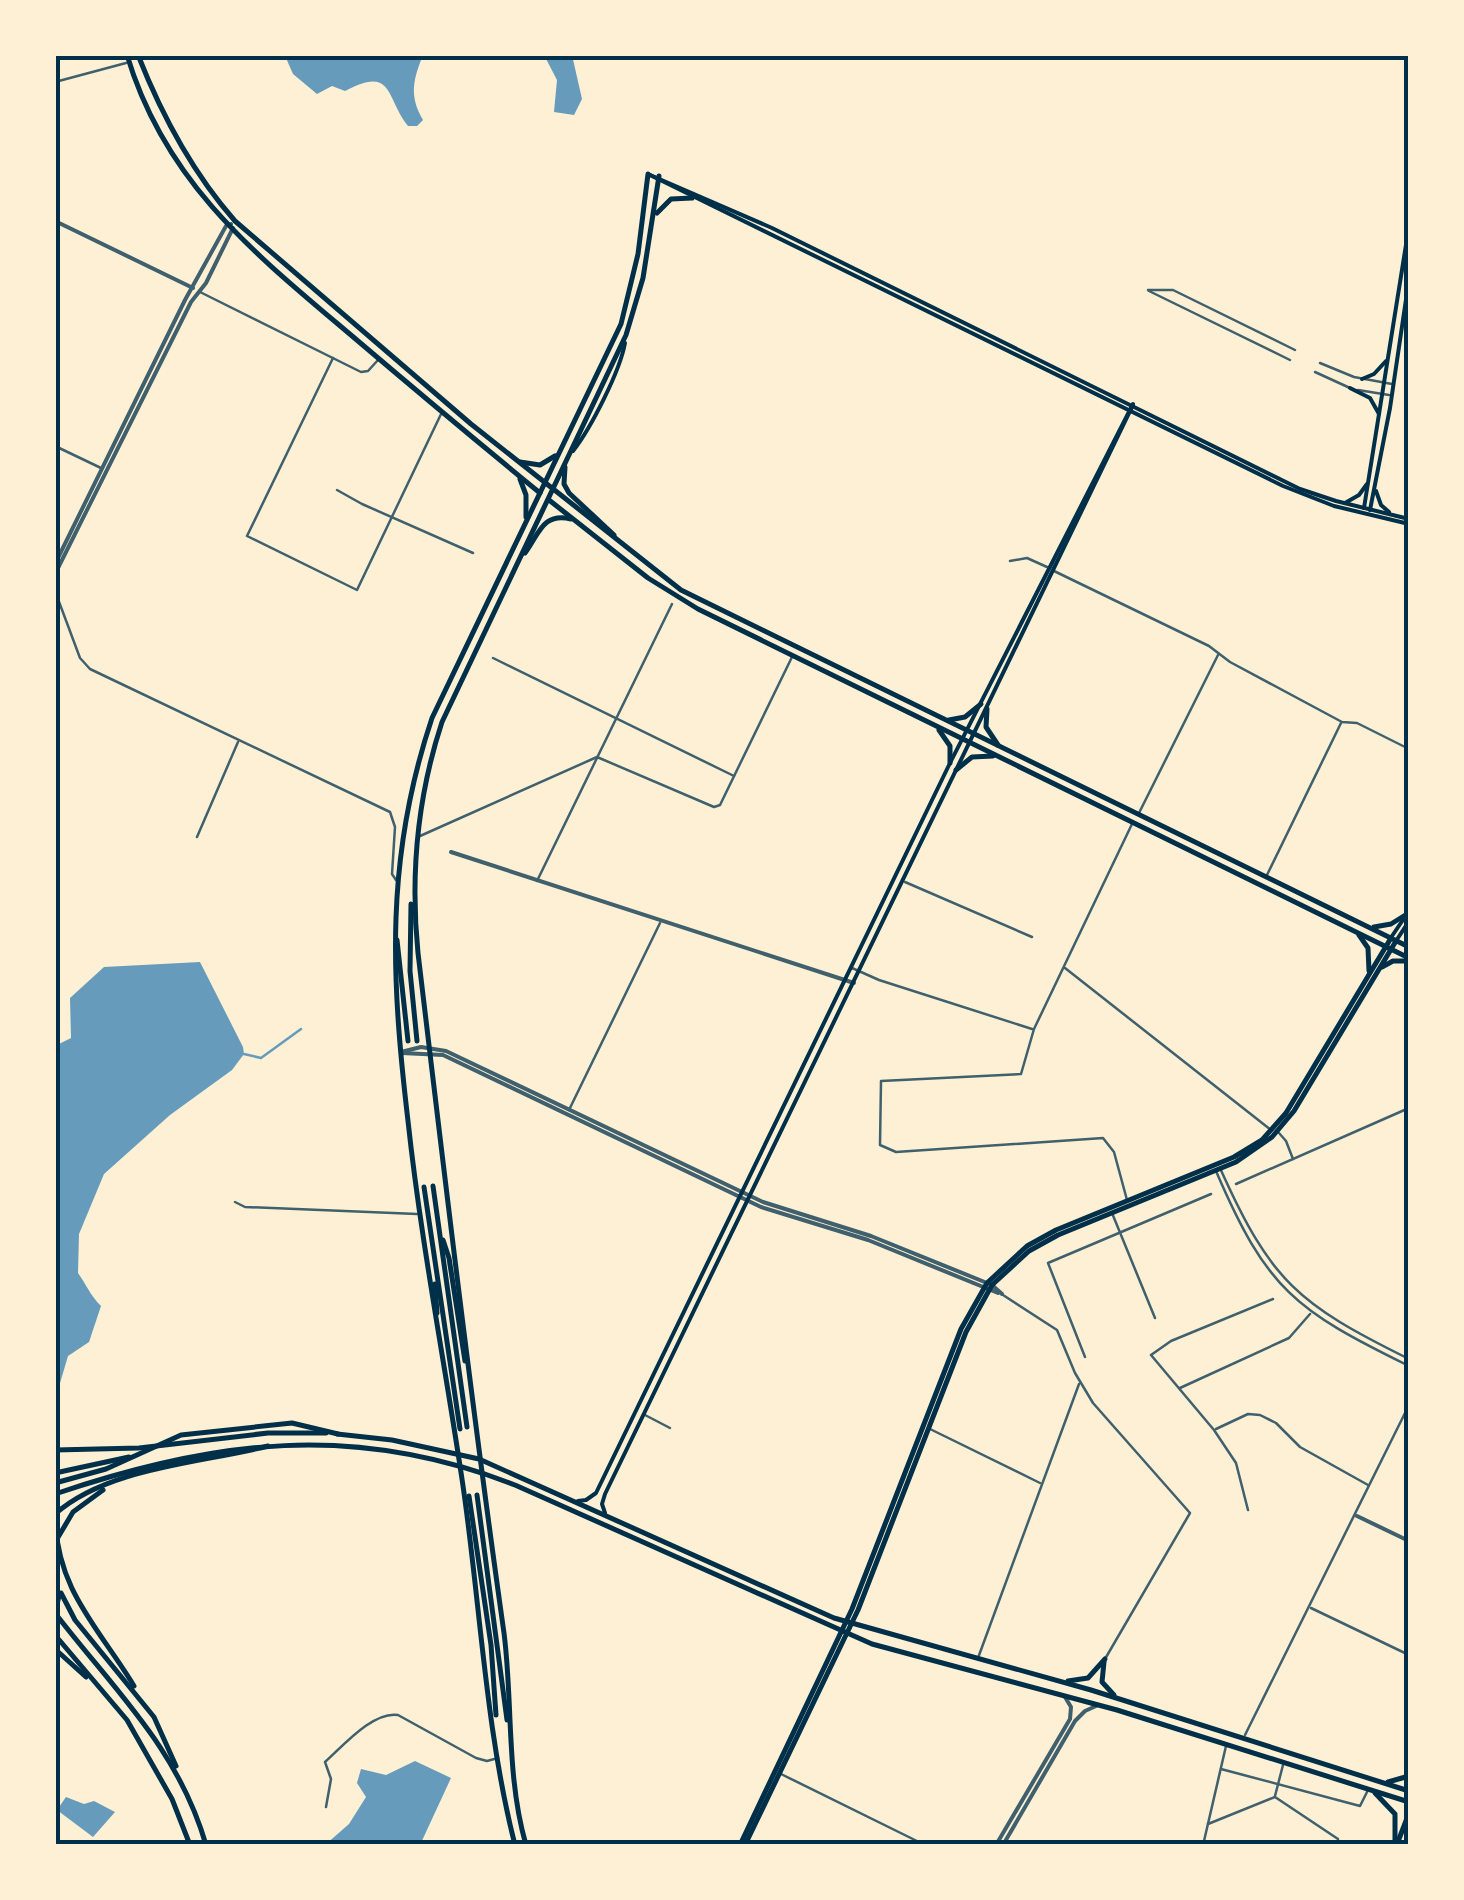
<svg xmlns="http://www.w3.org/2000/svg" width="1464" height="1900" font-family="Roboto,sans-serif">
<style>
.water{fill:#669bbc}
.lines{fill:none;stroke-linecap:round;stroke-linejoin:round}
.stream{stroke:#669bbc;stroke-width:2.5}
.minor{stroke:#3f606c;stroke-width:2.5}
.tertiary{stroke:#3f606c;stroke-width:4}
.secondary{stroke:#003049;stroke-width:4}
.primary{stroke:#003049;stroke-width:5}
.trunk{stroke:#003049;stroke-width:5}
.neatline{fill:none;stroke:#003049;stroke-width:4}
</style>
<rect width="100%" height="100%" fill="#fdf0d5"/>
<g class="water">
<path d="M289,55H423C413,80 409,96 423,120L417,126H408C385,97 394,65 345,91L332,86L317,94L293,74L286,58Z"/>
<polygon points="544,55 572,55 582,99 574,115 554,112 557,80"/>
<path d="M200,962L243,1047L244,1054L232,1070L170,1115L104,1174L79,1234L78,1273C86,1284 90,1295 101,1306L89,1342L68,1356L55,1400V1046L71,1038L70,998L104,967Z"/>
<polygon points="415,1761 451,1778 420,1845 296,1845 325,1845 349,1824 366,1797 357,1783 361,1769 386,1775"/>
<polygon points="66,1797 84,1804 94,1801 115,1812 93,1837 57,1810"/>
</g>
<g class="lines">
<polyline class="stream" points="244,1054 261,1058 301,1029"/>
<g class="minor">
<polyline points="55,82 126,63"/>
<polyline points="1148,290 1173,290 1295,350"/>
<polyline points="1149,291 1290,360"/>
<polyline points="200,292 361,372 368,371 378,360"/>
<polyline points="333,358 247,536 357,590 442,412"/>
<polyline points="1320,363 1354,377 1392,384"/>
<polyline points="1315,372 1350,388"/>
<polyline points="1358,390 1389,395"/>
<polyline points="55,446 101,468"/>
<polyline points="337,490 362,504 473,553"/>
<polyline points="1010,561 1027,558 1047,567"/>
<polyline points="1054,571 1209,646 1230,662 1342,722 1357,723 1409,749"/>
<polyline points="55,591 80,658 90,669 390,812 395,827 392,874 396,880"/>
<polyline points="493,658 734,776"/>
<polyline points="1139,813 1218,655"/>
<polyline points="420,836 597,757 714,807 720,805 792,657"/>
<polyline points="197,837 238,742"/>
<polyline points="1266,877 1341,723"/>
<polyline points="537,881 672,604"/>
<polyline points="905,882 1032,937"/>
<polyline points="852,968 879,980 1032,1029"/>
<polyline points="1065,968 1271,1130"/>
<polyline points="569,1110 660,923"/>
<polyline points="1279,1133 1286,1141 1293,1159"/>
<path d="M1220,1168C1271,1282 1298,1304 1409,1359"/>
<path d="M1216,1171C1267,1290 1295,1310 1409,1366"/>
<polyline points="1236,1184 1409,1108"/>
<polyline points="1127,1200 1114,1152 1103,1138 896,1152 880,1145 881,1081 1021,1074 1034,1029 1132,824"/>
<polyline points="235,1202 245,1207 417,1214"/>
<polyline points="1112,1213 1155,1318"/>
<polyline points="1003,1295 1057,1330 1075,1373 1093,1403 1190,1513 1105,1659"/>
<polyline points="1085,1357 1048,1263 1211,1194"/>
<polyline points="1180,1388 1289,1338 1310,1314"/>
<polyline points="645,1415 670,1428"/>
<polyline points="930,1429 1040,1483"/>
<polyline points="1216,1429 1248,1414 1260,1415 1276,1423 1300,1447 1368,1485"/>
<polyline points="1248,1510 1236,1463 1214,1430 1151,1355 1171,1341 1273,1299"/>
<polyline points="1311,1608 1409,1655"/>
<polyline points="978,1658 1079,1384"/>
<polyline points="1245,1735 1409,1405"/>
<polyline points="1221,1769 1360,1806 1368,1790"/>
<polyline points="781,1774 925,1845"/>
<polyline points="1275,1796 1283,1765"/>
<path d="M326,1807L331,1779L325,1762C343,1746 373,1711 398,1715L476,1758L487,1761L498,1758"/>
<polyline points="1208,1824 1275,1797 1338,1839"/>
<polyline points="1204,1841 1226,1746"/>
</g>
<g class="tertiary">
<polyline points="55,221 193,288"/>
<polyline points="55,564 185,300 226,226 231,224"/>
<polyline points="55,574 191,302 206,283 233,228"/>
<polyline points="451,852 854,983"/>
<polyline points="401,1052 421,1047 446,1051 763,1202 871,1236 992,1285 1002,1294"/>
<polyline points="402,1053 443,1055 761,1207 868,1240 998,1293"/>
<polyline points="1357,1516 1409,1541"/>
<polyline points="996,1845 1070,1719 1071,1707 1065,1697"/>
<polyline points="1003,1845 1075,1721 1085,1711 1096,1706"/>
</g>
<g class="secondary">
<polyline points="648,174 1283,486 1334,506 1409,524"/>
<polyline points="650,175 772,228 1300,489 1336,501 1409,519"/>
<polyline points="1362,379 1374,374 1386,361"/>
<polyline points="1350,388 1370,398 1379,414"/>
<path d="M573,451C591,428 620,371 625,343"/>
<polyline points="1376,491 1381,505 1389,512"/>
<polyline points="1345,503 1359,495 1367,484"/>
<polyline points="1364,508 1409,226"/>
<polyline points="1370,510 1390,408 1409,279"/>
<polyline points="1392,936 1409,911"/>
<polyline points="1396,941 1409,921"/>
<polyline points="578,1501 586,1500 596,1493 950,763 1133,404"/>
<polyline points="605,1513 602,1504 605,1494 1133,405"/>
</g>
<g class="primary">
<path d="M127,55C166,186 259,257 358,341C418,392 479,443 540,493"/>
<path d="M138,55C162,116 192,172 235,221L471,424L681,590L1409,947"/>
<polyline points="657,213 671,199 692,198"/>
<polyline points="520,462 540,465 555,456"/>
<polyline points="565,467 564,484 569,493 614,535"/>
<polyline points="520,479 526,495 526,517"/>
<polyline points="549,500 648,578 698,609 1409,958"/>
<path d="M525,553C539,534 543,512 571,519"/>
<polyline points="987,709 986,727 998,745"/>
<polyline points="949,720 965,717 981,704"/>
<polyline points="939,730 950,746 950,763"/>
<polyline points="956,770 972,757 993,756"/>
<polyline points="411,904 410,971 417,1041"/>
<polyline points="1374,927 1391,924 1407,914"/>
<polyline points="1359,935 1368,948 1369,971"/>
<polyline points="397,940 408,1041"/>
<polyline points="1382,967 1393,961 1409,961"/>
<polyline points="433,1186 467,1427"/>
<polyline points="424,1187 460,1429"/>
<polyline points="443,1240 449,1258 465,1361"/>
<polyline points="435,1284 437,1313"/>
<polyline points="337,1434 392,1440 479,1459 834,1618 1091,1690 1409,1791"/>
<polyline points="55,1450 139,1448 268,1433 326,1433"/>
<path d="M55,1494C214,1440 354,1422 515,1485L872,1644L1117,1710L1409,1802"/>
<polyline points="477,1495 507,1720"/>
<polyline points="469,1496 491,1645 496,1715"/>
<polyline points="1104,1662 1102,1682 1114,1695"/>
<polyline points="1068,1681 1088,1678 1105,1659"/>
<polyline points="1388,1782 1409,1776"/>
<polyline points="1375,1793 1395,1814 1395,1845"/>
<polyline points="1399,1839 1409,1813"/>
<path d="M515,1845C485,1728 480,1599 462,1479C444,1359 421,1241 408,1121C391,977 385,858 432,718L621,324L638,254L648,174"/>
<path d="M526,1845C506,1776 513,1703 504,1633C472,1407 445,1180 418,953C410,873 417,798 442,722L626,335L643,278L659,176"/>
<polyline points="740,1845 852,1609 961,1329 987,1283 1027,1246 1056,1230 1234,1157 1262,1140 1286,1113 1391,938"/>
<polyline points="745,1845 858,1610 966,1332 992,1285 1029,1251 1058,1235 1236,1162 1272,1137 1294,1111 1396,941"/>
</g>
<g class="trunk">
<polyline points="55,1473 129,1457"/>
<polyline points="55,1483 106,1469 181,1435 292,1423 338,1434"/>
<path d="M55,1514C108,1467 202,1463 268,1446"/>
<path d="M55,1517C57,1591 99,1628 134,1686"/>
<polyline points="57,1539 73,1512 103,1490"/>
<path d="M55,1579L59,1596L55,1613C114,1690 178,1748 206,1845"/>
<polyline points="61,1593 75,1620 154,1717 176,1766"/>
<polyline points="55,1635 127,1720 172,1799 190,1845"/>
<polyline points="55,1649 86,1677"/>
</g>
</g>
<rect width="1464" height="1900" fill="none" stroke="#fdf0d5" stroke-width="115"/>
<rect x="58" y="58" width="1348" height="1784" class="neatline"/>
</svg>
